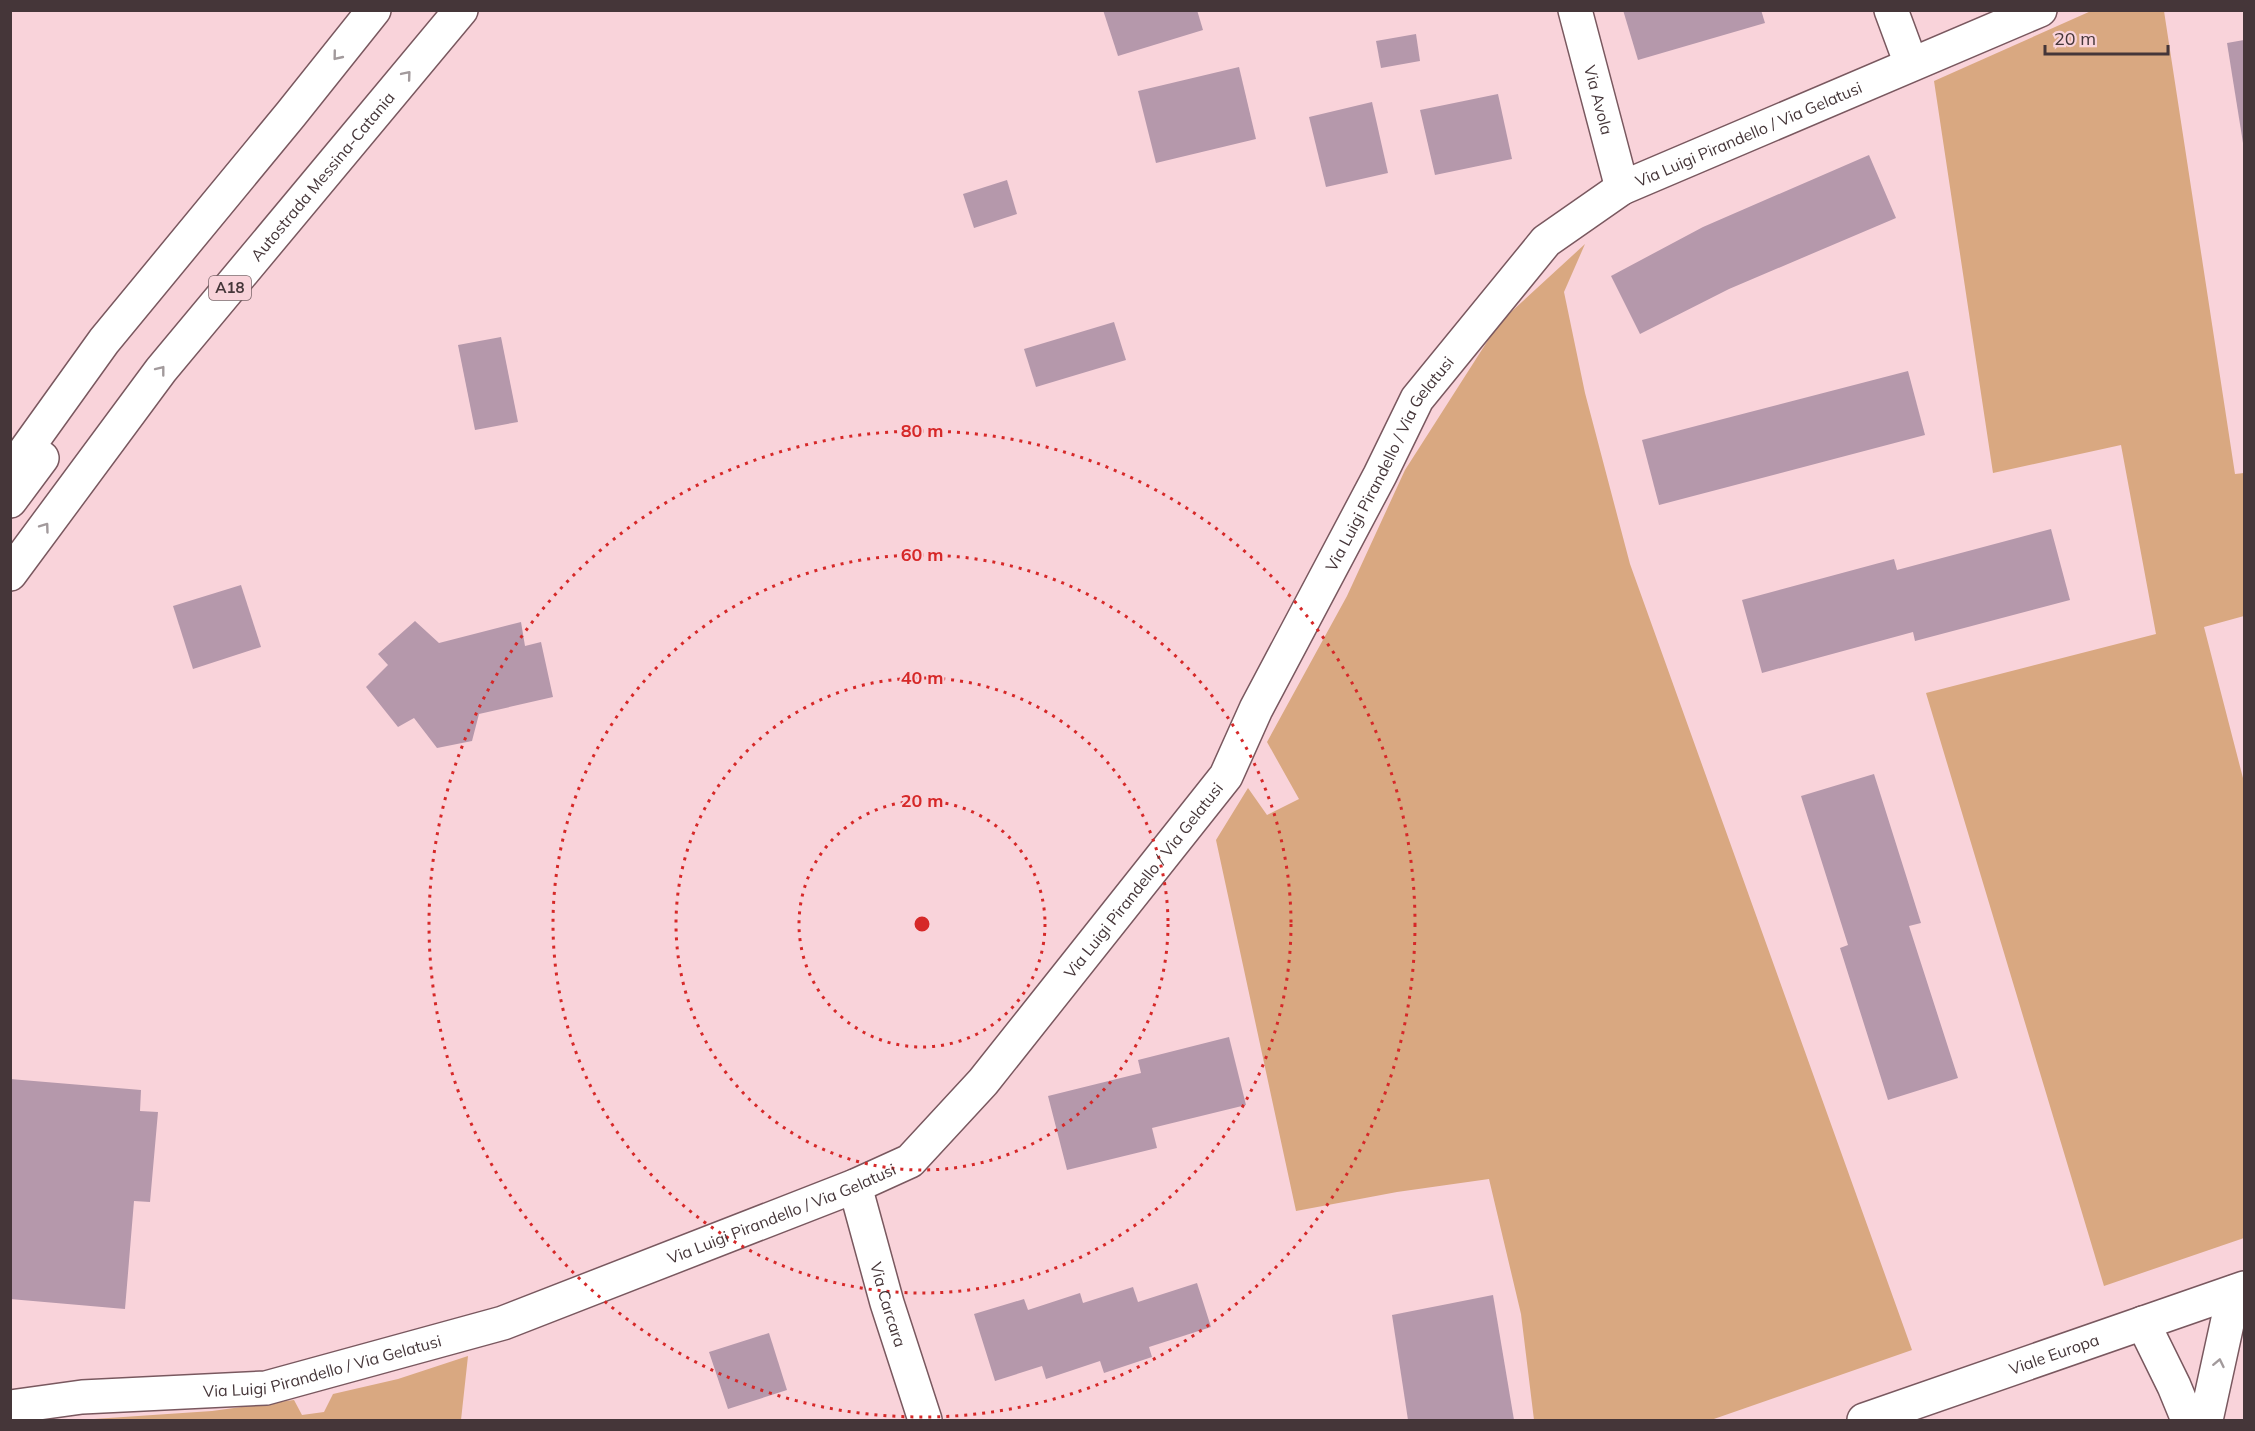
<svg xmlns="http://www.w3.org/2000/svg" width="2255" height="1431" font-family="Mulish,sans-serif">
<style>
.green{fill:#d9a881}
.building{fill:#b598ab}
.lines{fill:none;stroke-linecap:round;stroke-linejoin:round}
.minor-casing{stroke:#79585f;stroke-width:36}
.secondary-casing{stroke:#79585f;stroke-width:36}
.motorway-casing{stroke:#79585f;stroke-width:36}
.minor{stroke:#fff;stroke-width:33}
.secondary{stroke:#fff;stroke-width:33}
.motorway{stroke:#fff;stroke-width:33}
.oneway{stroke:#a29a9c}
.ring{fill:none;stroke:#d62828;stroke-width:3;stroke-dasharray:3 6}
.labels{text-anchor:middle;stroke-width:4.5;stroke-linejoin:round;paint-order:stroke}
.shield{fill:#f9d3da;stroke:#7b6569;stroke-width:1.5}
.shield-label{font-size:15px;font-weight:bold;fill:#453639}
.street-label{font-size:16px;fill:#453639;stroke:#f9d3da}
.centre{fill:#d62828;stroke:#f9d3da;stroke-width:3}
.ring-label{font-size:18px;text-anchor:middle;font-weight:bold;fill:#d62828;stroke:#f9d3da;stroke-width:4.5;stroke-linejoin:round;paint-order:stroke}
</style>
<rect width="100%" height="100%" fill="#f9d3da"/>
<g class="green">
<polygon points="2091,11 2164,11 2235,474 2244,473 2244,616 2204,627 2244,782 2244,1238 2104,1286 1926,693 2156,634 2121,445 1993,473 1934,81"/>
<polygon points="1585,244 1564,292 1585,393 1630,564 1912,1350 1711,1420 1534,1420 1521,1314 1489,1179 1397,1192 1296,1211 1216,840 1248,788 1267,815 1299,799 1267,742 1347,596 1405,470 1499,323"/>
<polygon points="468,1356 461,1420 79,1420 212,1411 294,1400 302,1415 324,1412 333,1394 398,1379"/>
</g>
<g class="building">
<polygon points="1103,10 1197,10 1203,30 1118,56"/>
<polygon points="1623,10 1761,10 1765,23 1638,60"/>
<polygon points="1416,34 1420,61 1381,68 1376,41"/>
<polygon points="2244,40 2244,143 2243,143 2227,43"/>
<polygon points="1239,67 1256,139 1156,163 1138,91"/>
<polygon points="1498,94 1512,159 1435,175 1420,110"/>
<polygon points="1372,102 1388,173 1326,187 1309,117"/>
<polygon points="1869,155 1896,218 1729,289 1640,334 1611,276 1703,227"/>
<polygon points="1007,180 1017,214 974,228 963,194"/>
<polygon points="1114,322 1126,360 1036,387 1024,349"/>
<polygon points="501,337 518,422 475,430 458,345"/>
<polygon points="1908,371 1925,435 1659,505 1642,440"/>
<polygon points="2051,529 2070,600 1915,641 1913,632 1762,673 1742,600 1894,559 1897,570"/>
<polygon points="241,585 261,647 193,669 173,606"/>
<polygon points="415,621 439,643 521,622 525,646 541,642 553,697 479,714 472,741 437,748 414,718 398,727 366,687 388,665 378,654"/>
<polygon points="1874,774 1921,923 1909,926 1958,1078 1888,1100 1840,948 1848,945 1801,796"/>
<polygon points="1229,1037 1246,1105 1152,1128 1157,1148 1067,1170 1048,1096 1141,1073 1138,1060"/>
<polygon points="10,1079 141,1090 140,1111 158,1112 150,1202 134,1201 125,1309 10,1299"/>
<polygon points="1197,1283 1211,1327 1149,1347 1152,1357 1104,1373 1100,1361 1046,1379 1042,1366 995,1381 974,1314 1024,1299 1028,1310 1080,1293 1083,1303 1133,1287 1138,1302"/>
<polygon points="1493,1295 1514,1420 1408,1420 1392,1315"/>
<polygon points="769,1333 787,1390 728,1409 709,1352"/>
</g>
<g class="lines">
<g class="minor-casing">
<g id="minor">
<path id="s1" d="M1575,10L1622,188"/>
<polyline points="1891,10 1911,64"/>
<path id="s2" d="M855,1186L887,1303L925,1420"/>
<polyline points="2143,1323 2174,1386 2188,1420"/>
<path id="s3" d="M10,1407L82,1397L266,1388L503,1323L855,1186L910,1161L983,1082L1226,776L1256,709L1380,475L1417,399L1546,241L1622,188L2040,10"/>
<polyline points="2206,1420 2234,1292"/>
</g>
</g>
<g class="secondary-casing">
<g id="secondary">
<path id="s4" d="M1864,1420L2244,1288"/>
</g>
</g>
<g class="motorway-casing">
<g id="motorway">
<polyline points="10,472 104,341 291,114 374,10"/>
<polyline points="10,501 42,458"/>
<path id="s5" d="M10,574L161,370L461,10"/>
</g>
</g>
<use href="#minor" class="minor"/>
<use href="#secondary" class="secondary"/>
<use href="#motorway" class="motorway"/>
</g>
<defs><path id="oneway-chevron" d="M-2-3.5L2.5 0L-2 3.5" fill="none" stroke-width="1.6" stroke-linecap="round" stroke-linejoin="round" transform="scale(1.5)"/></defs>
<g class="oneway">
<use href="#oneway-chevron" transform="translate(337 56) rotate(129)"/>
<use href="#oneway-chevron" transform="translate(407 75) rotate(-50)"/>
<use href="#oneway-chevron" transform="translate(161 370) rotate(-52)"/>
<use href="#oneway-chevron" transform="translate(45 527) rotate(-54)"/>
<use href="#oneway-chevron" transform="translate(2219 1363) rotate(-78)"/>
</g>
<g class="ring">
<circle cx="922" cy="924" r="123"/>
<circle cx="922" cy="924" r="246"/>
<circle cx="922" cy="924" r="369"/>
<circle cx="922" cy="924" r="493"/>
</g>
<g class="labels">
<rect class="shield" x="209" y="276" width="42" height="24" rx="4.5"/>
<g class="shield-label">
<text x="230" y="293">A18</text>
</g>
<g class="street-label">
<text dy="6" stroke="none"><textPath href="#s1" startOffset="93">Via Avola</textPath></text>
<text dy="6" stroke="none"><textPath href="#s3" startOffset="2296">Via Luigi Pirandello / Via Gelatusi</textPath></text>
<text dy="6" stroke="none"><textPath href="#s5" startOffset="506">Autostrada Messina-Catania</textPath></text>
<text dy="6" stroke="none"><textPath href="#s3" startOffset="1792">Via Luigi Pirandello / Via Gelatusi</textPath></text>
<text dy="6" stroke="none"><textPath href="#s3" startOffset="1306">Via Luigi Pirandello / Via Gelatusi</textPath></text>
<text dy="6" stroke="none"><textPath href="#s3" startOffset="802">Via Luigi Pirandello / Via Gelatusi</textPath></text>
<text dy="6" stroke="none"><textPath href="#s2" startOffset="123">Via Carcara</textPath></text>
<text dy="6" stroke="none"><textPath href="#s4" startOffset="201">Viale Europa</textPath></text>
<text dy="6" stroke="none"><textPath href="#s3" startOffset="316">Via Luigi Pirandello / Via Gelatusi</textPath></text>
</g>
</g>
<circle cx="922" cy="924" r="9" class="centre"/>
<g class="ring-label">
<text x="922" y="437">80 m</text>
<text x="922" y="561">60 m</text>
<text x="922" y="684">40 m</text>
<text x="922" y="807">20 m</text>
</g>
<rect width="2255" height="1431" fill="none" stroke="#453639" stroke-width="24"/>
<path d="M2045 45v9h123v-9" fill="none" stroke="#453639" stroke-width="3"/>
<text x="2054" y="45" font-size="18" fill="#453639" stroke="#f9d3da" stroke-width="4.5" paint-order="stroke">20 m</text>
</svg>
